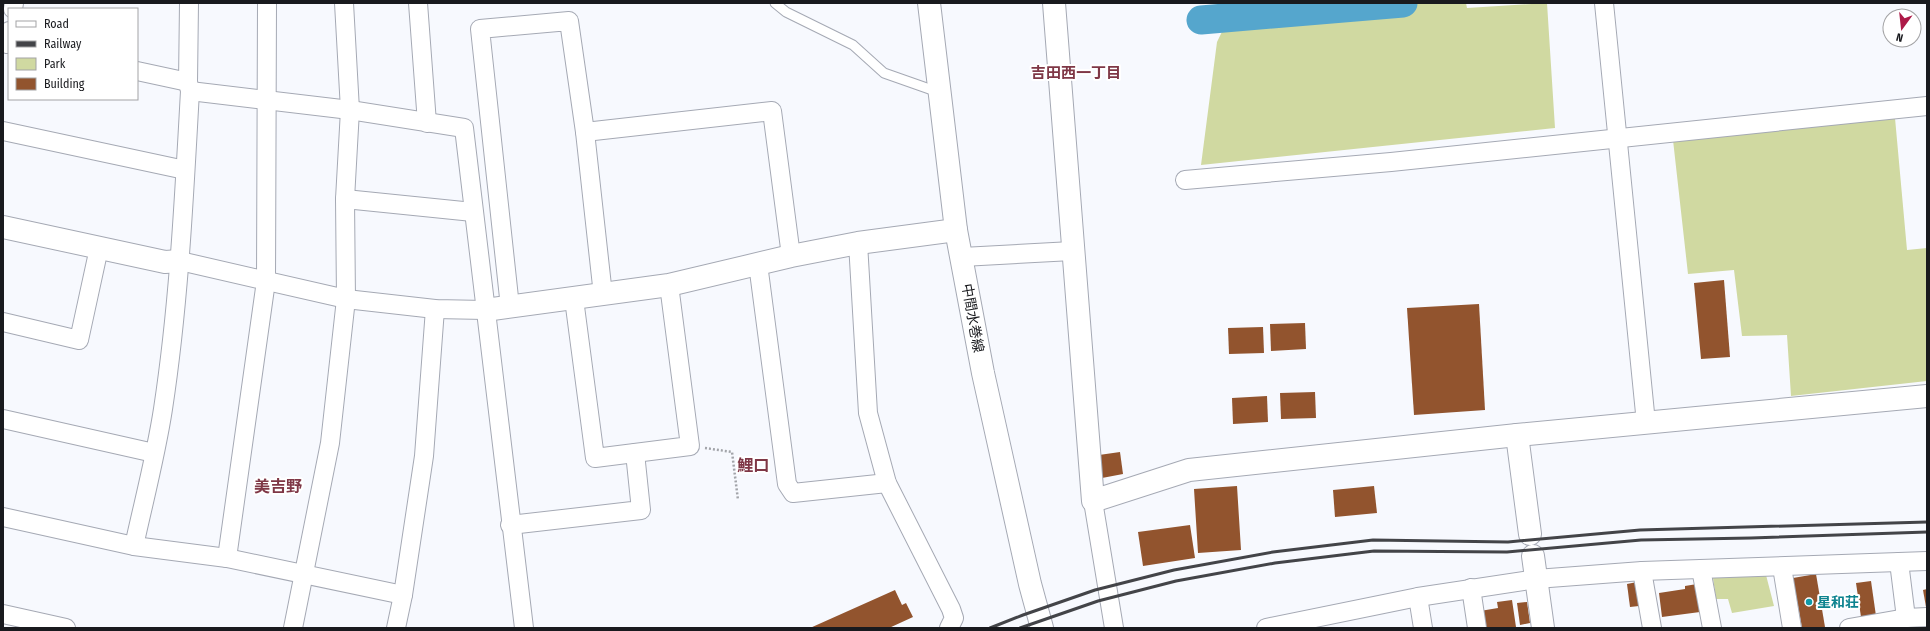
<svg xmlns="http://www.w3.org/2000/svg" width="1930" height="631" font-family="'Fira Sans Condensed','Noto Sans JP',sans-serif">
<style>
.green{fill:#d0d9a1}
.lines{fill:none;stroke-linecap:round;stroke-linejoin:round}
.river{stroke:#55a6cd;stroke-width:29}
.building{fill:#92542e}
.lane-casing{stroke:#a5a9b4;stroke-width:11}
.street-casing{stroke:#a5a9b4;stroke-width:20}
.secondary-casing{stroke:#a5a9b4;stroke-width:24}
.path{stroke:#a2a4a9;stroke-width:2.5;stroke-dasharray:2 2;stroke-linecap:butt}
.lane{stroke:#fff;stroke-width:9}
.street{stroke:#fff;stroke-width:18}
.secondary{stroke:#fff;stroke-width:22}
.rail{stroke:#434448;stroke-width:3}
.culture-dot{fill:#0f9aa8;stroke:#fff;stroke-width:1.5}
.labels{text-anchor:middle;stroke-width:4;stroke-linejoin:round;paint-order:stroke}
.street-label{font-size:14px;fill:#191a1e;stroke:#fff}
.culture-label{font-size:14px;font-weight:bold;fill:#0d838f;stroke:#fff;text-anchor:start}
.neighbourhood-label{font-size:15px;font-weight:bold;fill:#7f3746;stroke:#fff}
.quarter-label{font-size:16px;font-weight:bold;fill:#7f3746;stroke:#fff}
</style>
<rect width="100%" height="100%" fill="#f7f9fe"/>
<g class="green">
<polygon points="1236,3 1466,3 1467,8 1547,3 1555,128 1201,165 1217,42"/>
<polygon points="1895,118 1907,250 1927,248 1927,381 1791,396 1787,335 1742,336 1734,270 1688,274 1673,140"/>
<polygon points="1766,575 1774,606 1732,613 1728,599 1716,599 1713,578"/>
</g>
<g class="lines">
<polyline class="river" points="1201,20 1403,3"/>
</g>
<g class="building">
<polygon points="1724,280 1730,357 1701,359 1694,283"/>
<polygon points="1479,304 1485,410 1414,415 1407,308"/>
<polygon points="1305,323 1306,349 1271,351 1270,324"/>
<polygon points="1263,327 1264,353 1229,354 1228,328"/>
<polygon points="1315,392 1316,418 1281,419 1280,393"/>
<polygon points="1267,396 1268,422 1233,424 1232,398"/>
<polygon points="1120,452 1123,474 1102,478 1099,455"/>
<polygon points="1237,486 1241,550 1198,553 1194,489"/>
<polygon points="1374,486 1377,513 1335,517 1333,490"/>
<polygon points="1190,525 1195,558 1143,566 1138,532"/>
<polygon points="1816,574 1825,627 1802,628 1793,578"/>
<polygon points="1871,581 1876,616 1861,617 1856,583"/>
<polygon points="1637,582 1639,606 1630,607 1627,584"/>
<polygon points="1697,584 1700,612 1662,617 1659,593 1685,589 1685,586"/>
<polygon points="1927,589 1927,607 1926,607 1923,590"/>
<polygon points="895,590 902,605 906,603 913,617 889,628 810,628"/>
<polygon points="1512,600 1516,627 1483,628 1480,611 1498,608 1497,602"/>
<polygon points="1527,602 1530,623 1520,625 1517,603"/>
</g>
<g class="lines">
<g class="lane-casing">
<polyline id="lane" points="775,3 786,12 853,45 884,73 938,92"/>
</g>
<g class="street-casing">
<g id="street">
<polyline points="418,3 427,123"/>
<polyline points="1604,3 1646,423"/>
<polyline points="13,9 14,3"/>
<polyline points="7,44 9,31"/>
<polyline points="137,71 188,82"/>
<polyline points="190,91 350,110 464,128 524,628"/>
<polyline points="3,131 185,170"/>
<polyline points="585,132 603,295"/>
<polyline points="1185,180 1391,162 1927,106"/>
<polyline points="345,199 473,212"/>
<polyline points="858,243 868,413 887,483 951,609 954,618 949,628"/>
<polyline points="962,257 1072,251"/>
<polyline points="180,261 346,299 435,309 485,310"/>
<polyline points="758,264 787,484 793,493 887,483"/>
<polyline points="574,299 595,458 690,446 669,285"/>
<polyline points="510,307 480,29 569,21 585,132 772,111 791,256"/>
<polyline points="3,322 79,340 99,248"/>
<polyline points="3,419 154,453"/>
<polyline points="1093,501 1114,628"/>
<polyline points="3,517 134,546 227,558 403,595"/>
<polyline points="510,525 641,510 635,453"/>
<path d="M134,546C144,500 156,455 163,409C179,304 184,198 190,91L188,82L189,3"/>
<polyline points="227,558 266,281 267,3"/>
<polyline points="1899,562 1906,618"/>
<polyline points="1782,567 1792,628"/>
<polyline points="1701,569 1712,628"/>
<polyline points="1642,571 1652,628"/>
<polyline points="1471,588 1477,628"/>
<polyline points="1418,597 1423,628"/>
<polyline points="3,614 66,628"/>
<polyline points="293,628 330,443 346,299 345,199 350,110 344,3"/>
<polyline points="396,628 403,595 424,456 435,309"/>
<polyline points="1266,628 1418,597 1536,579 1642,571 1927,561"/>
<polyline points="1849,628 1906,618 1927,617"/>
</g>
</g>
<g class="secondary-casing">
<g id="secondary">
<polyline points="929,3 956,230 983,373 1030,584 1042,628"/>
<polyline points="1054,3 1093,501 1189,470 1517,435 1927,396"/>
<polyline points="3,227 165,262 180,261"/>
<polyline points="485,310 669,285 791,256 858,243 956,230"/>
<polyline points="1517,435 1530,534"/>
<polyline points="1533,556 1543,628"/>
</g>
</g>
<polyline class="path" points="705,448 732,452 738,500"/>
<use href="#lane" class="lane"/>
<use href="#street" class="street"/>
<use href="#secondary" class="secondary"/>
<g class="rail">
<polyline points="990,628 1023,615 1095,590 1174,570 1273,552 1373,540 1508,542 1640,530 1927,522"/>
<polyline points="1020,628 1098,601 1176,581 1275,563 1374,551 1507,552 1641,540 1751,538 1927,532"/>
</g>
</g>
<circle class="culture-dot" cx="1809" cy="602" r="4"/>
<g class="labels">
<g class="street-label">
<text transform="translate(973 318) rotate(80)" y="5">中間水巻線</text>
</g>
<g class="culture-label">
<text x="1817" y="607">星和荘</text>
</g>
<g class="neighbourhood-label">
<text x="1076" y="78">吉田西一丁目</text>
</g>
<g class="quarter-label">
<text x="753" y="471">鯉口</text>
<text x="278" y="492">美吉野</text>
</g>
</g>
<rect width="1930" height="631" fill="none" stroke="#191a1e" stroke-width="8"/>
<rect x="8" y="8" width="130" height="92" fill="#ffffff" stroke="#a3a3a5"/>
<rect x="16" y="21" width="20" height="6" fill="#ffffff" stroke="#a3a3a5"/>
<text x="44" y="28" font-size="12" fill="#191a1e">Road</text>
<rect x="16" y="41" width="20" height="6" fill="#434448" stroke="#a3a3a5"/>
<text x="44" y="48" font-size="12" fill="#191a1e">Railway</text>
<rect x="16" y="58" width="20" height="12" fill="#d0d9a1" stroke="#a3a3a5"/>
<text x="44" y="68" font-size="12" fill="#191a1e">Park</text>
<rect x="16" y="78" width="20" height="12" fill="#92542e" stroke="#a3a3a5"/>
<text x="44" y="88" font-size="12" fill="#191a1e">Building</text>
<g transform="translate(1902 28) rotate(195)"><circle r="19" fill="#ffffff" stroke="#a3a3a5"/>
<path d="M0-3L7 15L0 10L-7 15Z" fill="#ad1a48"/>
<text y="-6" font-size="11" font-weight="bold" text-anchor="middle" fill="#191a1e">N</text>
</g>
</svg>
